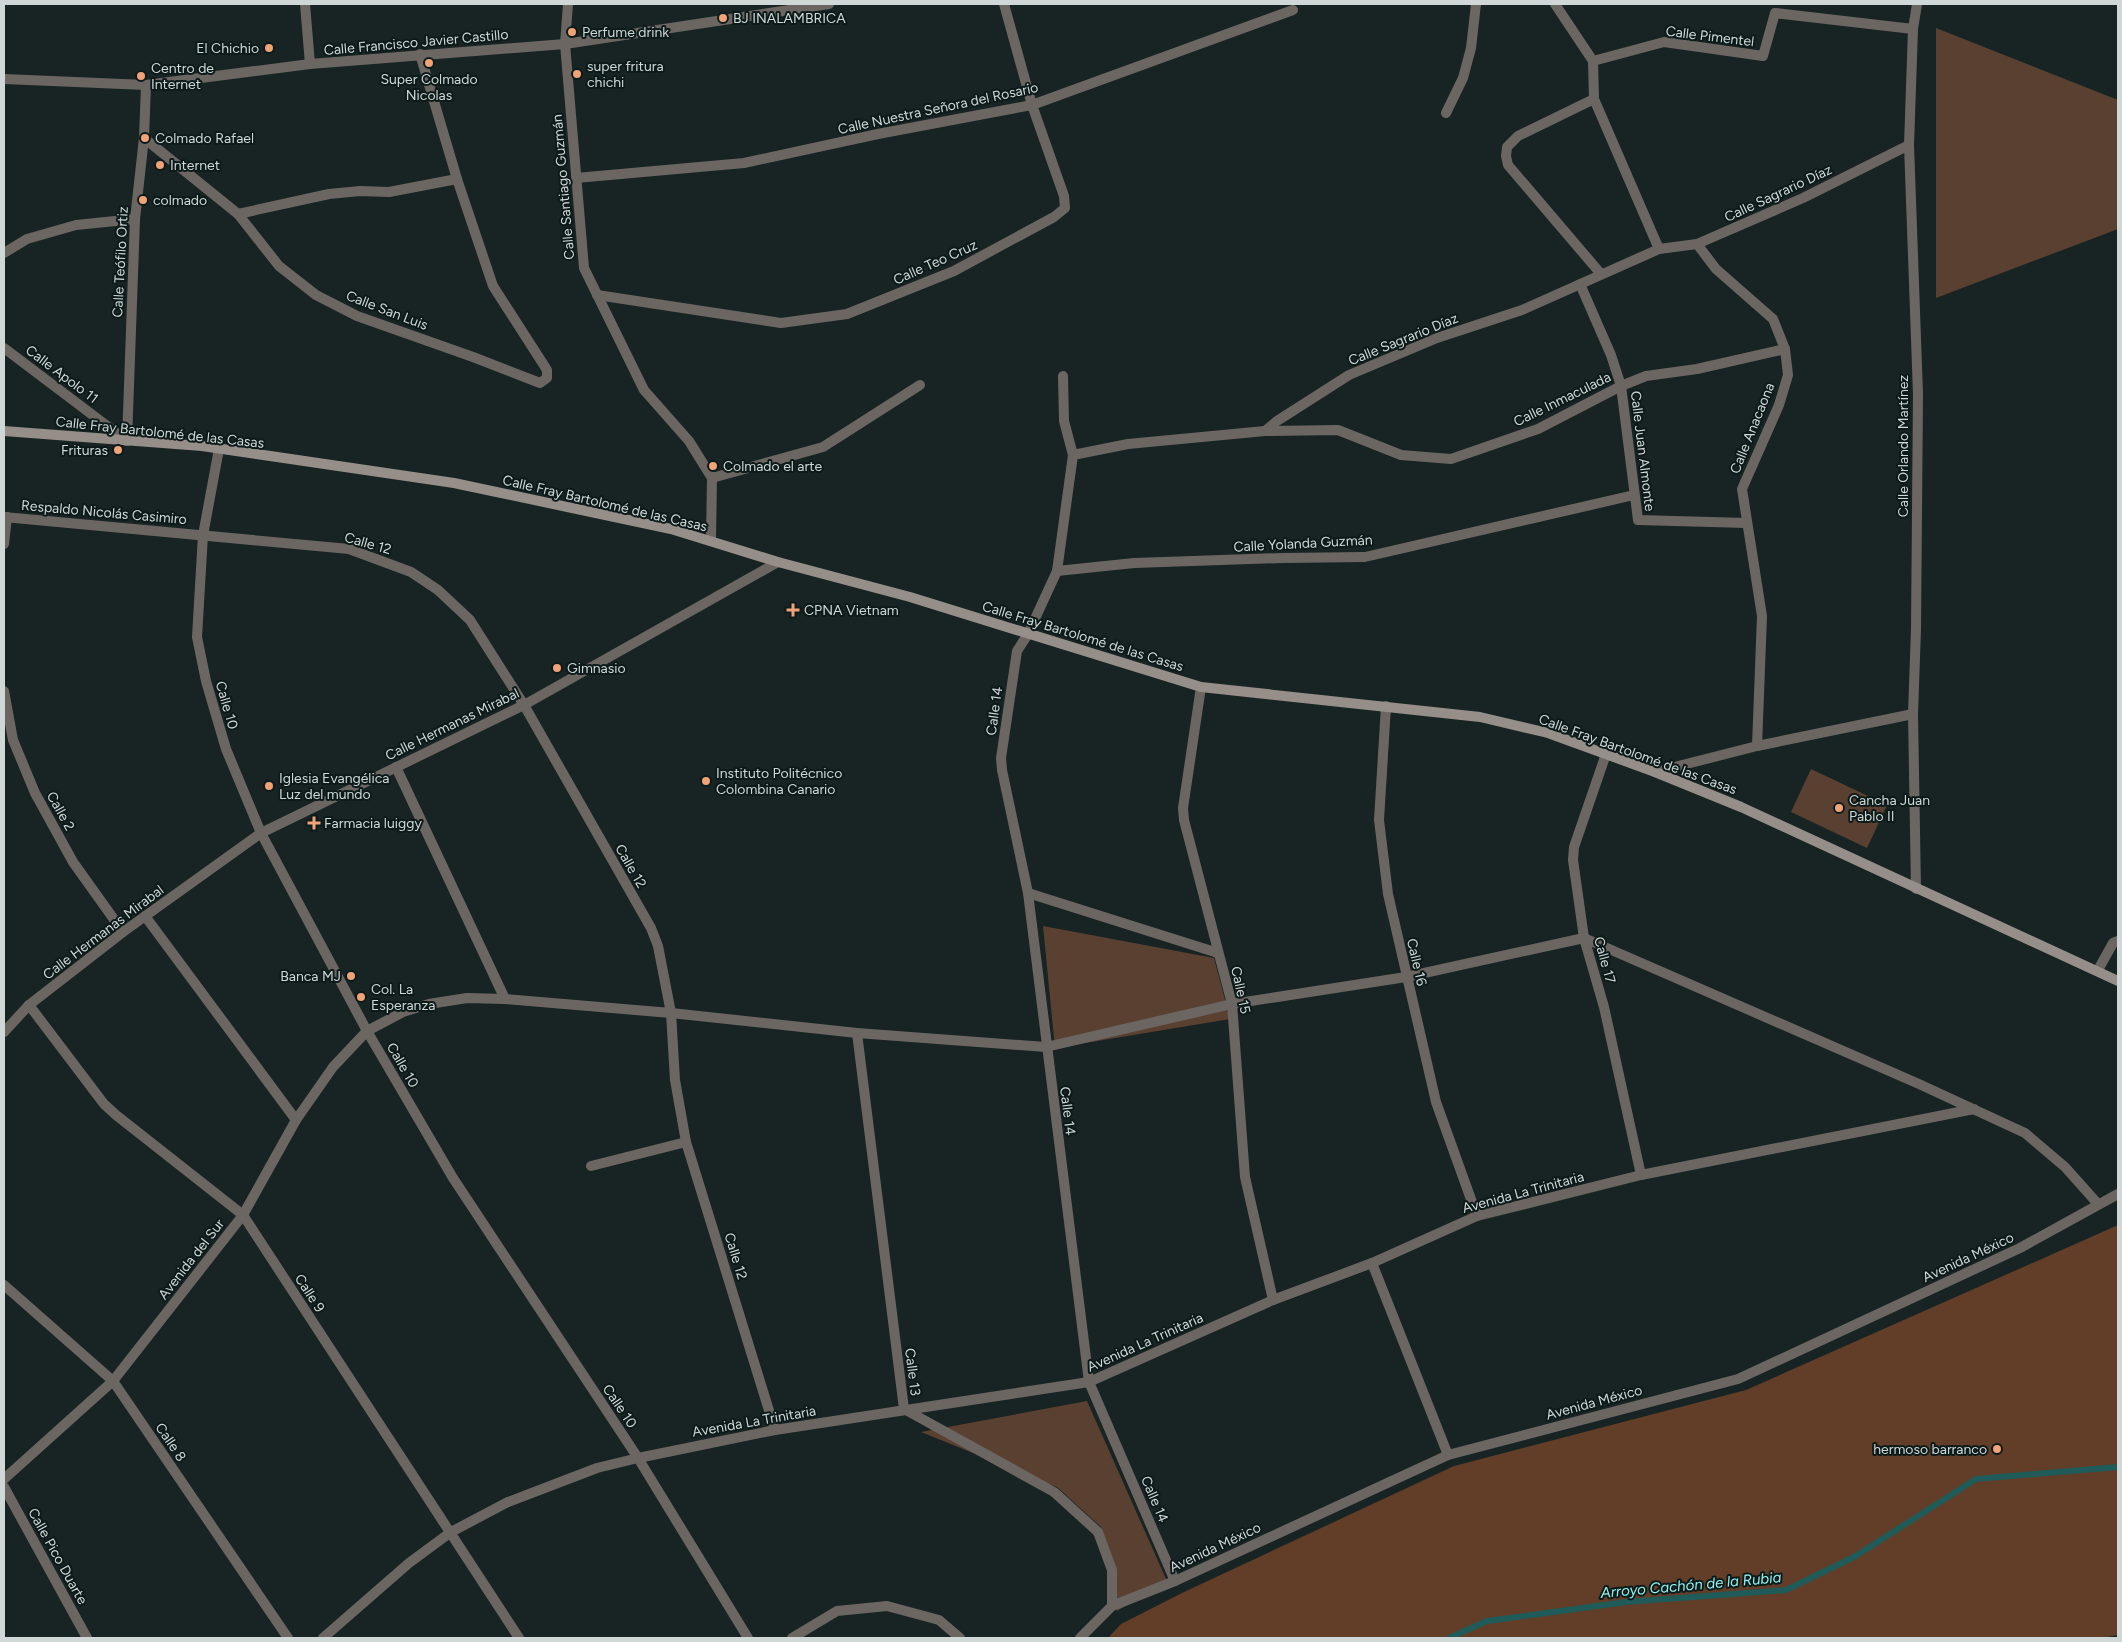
<svg xmlns="http://www.w3.org/2000/svg" width="2122" height="1642" font-family="Figtree,sans-serif">
<style>
.green{fill:#5a4031}
.forest{fill:#623e28}
.lines{fill:none;stroke-linecap:round;stroke-linejoin:round}
.stream{stroke:#1f5b59;stroke-width:6}
.service{stroke:#6c6663;stroke-width:10}
.minor{stroke:#6c6663;stroke-width:10}
.tertiary{stroke:#6c6663;stroke-width:10}
.secondary{stroke:#968e89;stroke-width:10}
.poi-dot{fill:#efa377;stroke:#0d1a1a;stroke-width:2}
.labels{text-anchor:middle;stroke-width:4;stroke-linejoin:round;paint-order:stroke}
.poi-label{font-size:14px;fill:#cfd8d7;stroke:#0d1a1a;text-anchor:start}
.street-label{font-size:14px;fill:#cfd8d7;stroke:#0d1a1a}
.water-label{font-size:15px;font-style:italic;fill:#92f1ed;stroke:#0d1a1a}
</style>
<rect width="100%" height="100%" fill="#172423"/>
<g class="green">
<polygon points="1936,28 2118,100 2118,229 1936,298"/>
<polygon points="1811,769 1887,805 1867,848 1791,812"/>
<polygon points="1043,926 1214,958 1230,1019 1055,1048"/>
<polygon points="1087,1401 1167,1581 1117,1611 1117,1570 1101,1527 1057,1487 921,1432"/>
</g>
<polygon class="forest" points="2118,1225 2118,1635 2102,1638 1108,1638 1121,1624 1184,1592 1454,1466 1746,1390"/>
<g class="lines">
<polyline class="stream" points="1449,1638 1487,1621 1626,1602 1786,1590 1854,1557 1976,1479 2118,1467"/>
<g class="service">
<polyline points="1446,113 1463,78 1471,48 1476,4"/>
<polyline points="1063,376 1064,421 1073,455"/>
<polyline points="2098,970 2113,943 2118,941"/>
</g>
<g class="minor">
<polyline points="305,4 310,64"/>
<polyline points="568,4 565,44 584,268 644,390 689,441 712,478 711,540"/>
<polyline points="1555,4 1593,61 1594,99 1659,249"/>
<polyline points="1593,61 1664,42 1763,56 1775,13 1913,29"/>
<polyline points="4,79 146,85 310,64 565,44 829,4"/>
<polyline points="1594,99 1518,136 1507,147 1506,156 1508,165 1601,274"/>
<polyline points="144,138 238,214 279,266 316,295 357,316 473,357 540,383 547,378 547,370 493,286 457,179 420,54"/>
<polyline points="576,178 744,163 878,134 1032,105 1293,10"/>
<polyline points="238,214 329,194 360,191 389,192 457,179"/>
<polyline points="1697,244 1716,269 1773,319 1785,349 1788,375 1779,405 1742,489 1762,616 1757,746"/>
<polyline points="4,253 27,239 76,225 135,219"/>
<polyline points="1580,284 1611,355 1621,386 1638,520 1747,523"/>
<polyline points="597,295 781,323 847,314 954,271 1054,217 1065,208 1064,196 1032,105 1004,4"/>
<polyline points="4,348 127,441"/>
<polyline points="1265,431 1338,430 1401,455 1451,459 1538,429 1621,386 1646,376 1697,369 1785,349"/>
<polyline points="127,441 135,219 144,138 146,85"/>
<polyline points="219,449 203,535 197,637 206,681 226,749 261,833 367,1031 453,1178 638,1458 748,1638"/>
<polyline points="712,478 823,447 920,385"/>
<polyline points="4,517 349,549 411,572 438,590 470,620 524,705 651,928 658,946 671,1013 675,1080 686,1142 775,1430"/>
<polyline points="4,544 7,517"/>
<polyline points="1057,571 1134,563 1283,558 1365,557 1634,495"/>
<polyline points="1201,687 1183,808 1184,820 1232,1004 1245,1177 1273,1300"/>
<polyline points="4,691 13,740 35,793 73,862 123,932"/>
<polyline points="1386,706 1379,820 1388,894 1436,1102 1477,1216"/>
<polyline points="1606,754 1574,847 1573,860 1584,938 1604,1007 1641,1175"/>
<polyline points="396,767 505,999"/>
<polyline points="1655,772 1757,746 1913,714"/>
<polyline points="1916,889 1913,714 1916,629 1918,394 1909,145 1913,29 1917,4"/>
<polyline points="1028,893 1218,953"/>
<polyline points="145,916 296,1120"/>
<polyline points="29,1005 104,1104 116,1115 243,1215 519,1638"/>
<polyline points="857,1033 904,1409 1054,1492 1098,1532 1112,1570 1112,1606"/>
<polyline points="591,1166 686,1142"/>
<polyline points="1372,1263 1448,1455"/>
<polyline points="4,1285 113,1381 288,1638"/>
<polyline points="4,1479 113,1381 243,1215 296,1120 333,1067 367,1031 403,1012 429,1004 467,998 505,999 671,1013 857,1033 1046,1047 1232,1004 1406,977 1584,938 1919,1084 2025,1133 2065,1167 2098,1204"/>
<polyline points="4,1487 87,1638"/>
<polyline points="1175,1581 1089,1382 1028,893 1002,770 1001,758 1017,651 1028,634 1057,571 1073,455 1128,444 1265,431 1277,421 1349,375 1437,338 1522,310 1659,249 1697,244 1803,198 1909,145"/>
<polyline points="323,1638 409,1563 451,1532 508,1502 597,1468 638,1458 775,1430 1089,1382 1273,1300 1372,1263 1477,1216 1641,1175 1974,1109"/>
<polyline points="792,1638 837,1611 887,1606 939,1620 960,1638"/>
<polyline points="1080,1638 1112,1606 1175,1581 1448,1455 1738,1379 2020,1248 2118,1194"/>
</g>
<polyline class="tertiary" points="4,1032 29,1005 123,932 261,833 524,705 778,562"/>
<polyline class="secondary" points="4,431 202,446 454,483 671,529 778,562 910,597 1201,687 1480,717 1548,733 1655,772 1741,807 2118,981"/>
</g>
<g class="poi-dot">
<circle cx="723" cy="18" r="5"/>
<circle cx="572" cy="32" r="5"/>
<circle cx="269" cy="48" r="5"/>
<circle cx="429" cy="63" r="5"/>
<circle cx="577" cy="74" r="5"/>
<circle cx="141" cy="76" r="5"/>
<circle cx="145" cy="138" r="5"/>
<circle cx="160" cy="165" r="5"/>
<circle cx="143" cy="200" r="5"/>
<circle cx="118" cy="450" r="5"/>
<circle cx="713" cy="466" r="5"/>
<path d="M790.5 602.5h5v5h5v5h-5v5h-5v-5h-5v-5h5z"/>
<circle cx="557" cy="668" r="5"/>
<circle cx="706" cy="781" r="5"/>
<circle cx="269" cy="786" r="5"/>
<circle cx="1839" cy="808" r="5"/>
<path d="M311.5 815.5h5v5h5v5h-5v5h-5v-5h-5v-5h5z"/>
<circle cx="351" cy="976" r="5"/>
<circle cx="361" cy="997" r="5"/>
<circle cx="1997" cy="1449" r="5"/>
</g>
<g class="labels">
<g class="poi-label">
<text x="733" y="23">BJ INALAMBRICA</text>
<text x="582" y="37">Perfume drink</text>
<text x="259" y="53" text-anchor="end">El Chichio</text>
<text x="587" y="71">super fritura<tspan x="587" dy="16">chichi</tspan></text>
<text x="151" y="73">Centro de<tspan x="151" dy="16">Internet</tspan></text>
<text x="429" y="84" text-anchor="middle">Super Colmado<tspan x="429" dy="16">Nicolas</tspan></text>
<text x="155" y="143">Colmado Rafael</text>
<text x="170" y="170">Internet</text>
<text x="153" y="205">colmado</text>
<text x="108" y="455" text-anchor="end">Frituras</text>
<text x="723" y="471">Colmado el arte</text>
<text x="804" y="615">CPNA Vietnam</text>
<text x="567" y="673">Gimnasio</text>
<text x="716" y="778">Instituto Politécnico<tspan x="716" dy="16">Colombina Canario</tspan></text>
<text x="279" y="783">Iglesia Evangélica<tspan x="279" dy="16">Luz del mundo</tspan></text>
<text x="1849" y="805">Cancha Juan<tspan x="1849" dy="16">Pablo II</tspan></text>
<text x="324" y="828">Farmacia luiggy</text>
<text x="341" y="981" text-anchor="end">Banca MJ</text>
<text x="371" y="994">Col. La<tspan x="371" dy="16">Esperanza</tspan></text>
<text x="1987" y="1454" text-anchor="end">hermoso barranco</text>
</g>
<g class="street-label">
<text transform="translate(1710 36) rotate(7)" y="5">Calle Pimentel</text>
<text transform="translate(416 42) rotate(-5)" y="5">Calle Francisco Javier Castillo</text>
<text transform="translate(938 108) rotate(-12)" y="5">Calle Nuestra Señora del Rosario</text>
<text transform="translate(563 187) rotate(-95)" y="5">Calle Santiago Guzmán</text>
<text transform="translate(1778 193) rotate(-25)" y="5">Calle Sagrario Díaz</text>
<text transform="translate(120 262) rotate(-87)" y="5">Calle Teófilo Ortiz</text>
<text transform="translate(935 262) rotate(-24)" y="5">Calle Teo Cruz</text>
<text transform="translate(387 310) rotate(21)" y="5">Calle San Luis</text>
<text transform="translate(1403 339) rotate(-22)" y="5">Calle Sagrario Díaz</text>
<text transform="translate(62 374) rotate(37)" y="5">Calle Apolo 11</text>
<text transform="translate(1562 399) rotate(-26)" y="5">Calle Inmaculada</text>
<text transform="translate(1752 428) rotate(-68)" y="5">Calle Anacaona</text>
<text transform="translate(160 432) rotate(6)" y="5">Calle Fray Bartolomé de las Casas</text>
<text transform="translate(1903 446) rotate(-90)" y="5">Calle Orlando Martínez</text>
<text transform="translate(1643 451) rotate(83)" y="5">Calle Juan Almonte</text>
<text transform="translate(605 503) rotate(13)" y="5">Calle Fray Bartolomé de las Casas</text>
<text transform="translate(104 512) rotate(5)" y="5">Respaldo Nicolás Casimiro</text>
<text transform="translate(368 543) rotate(16)" y="5">Calle 12</text>
<text transform="translate(1303 543) rotate(-3)" y="5">Calle Yolanda Guzmán</text>
<text transform="translate(1083 636) rotate(17)" y="5">Calle Fray Bartolomé de las Casas</text>
<text transform="translate(227 705) rotate(74)" y="5">Calle 10</text>
<text transform="translate(994 711) rotate(-82)" y="5">Calle 14</text>
<text transform="translate(452 724) rotate(-26)" y="5">Calle Hermanas Mirabal</text>
<text transform="translate(1638 754) rotate(20)" y="5">Calle Fray Bartolomé de las Casas</text>
<text transform="translate(61 811) rotate(61)" y="5">Calle 2</text>
<text transform="translate(631 866) rotate(60)" y="5">Calle 12</text>
<text transform="translate(103 932) rotate(-37)" y="5">Calle Hermanas Mirabal</text>
<text transform="translate(1605 960) rotate(75)" y="5">Calle 17</text>
<text transform="translate(1417 962) rotate(77)" y="5">Calle 16</text>
<text transform="translate(1241 990) rotate(78)" y="5">Calle 15</text>
<text transform="translate(403 1065) rotate(60)" y="5">Calle 10</text>
<text transform="translate(1068 1111) rotate(83)" y="5">Calle 14</text>
<text transform="translate(1523 1192) rotate(-15)" y="5">Avenida La Trinitaria</text>
<text transform="translate(736 1256) rotate(73)" y="5">Calle 12</text>
<text transform="translate(1968 1257) rotate(-25)" y="5">Avenida México</text>
<text transform="translate(191 1259) rotate(-52)" y="5">Avenida del Sur</text>
<text transform="translate(310 1293) rotate(57)" y="5">Calle 9</text>
<text transform="translate(1145 1342) rotate(-24)" y="5">Avenida La Trinitaria</text>
<text transform="translate(913 1372) rotate(83)" y="5">Calle 13</text>
<text transform="translate(1594 1402) rotate(-15)" y="5">Avenida México</text>
<text transform="translate(620 1406) rotate(56)" y="5">Calle 10</text>
<text transform="translate(754 1421) rotate(-10)" y="5">Avenida La Trinitaria</text>
<text transform="translate(171 1442) rotate(56)" y="5">Calle 8</text>
<text transform="translate(1155 1499) rotate(67)" y="5">Calle 14</text>
<text transform="translate(1215 1547) rotate(-25)" y="5">Avenida México</text>
<text transform="translate(58 1556) rotate(61)" y="5">Calle Pico Duarte</text>
</g>
<g class="water-label">
<text transform="translate(1691 1585) rotate(-5)" y="5">Arroyo Cachón de la Rubia</text>
</g>
</g>
<rect width="2122" height="1642" fill="none" stroke="#cfd8d7" stroke-width="10"/>
</svg>
